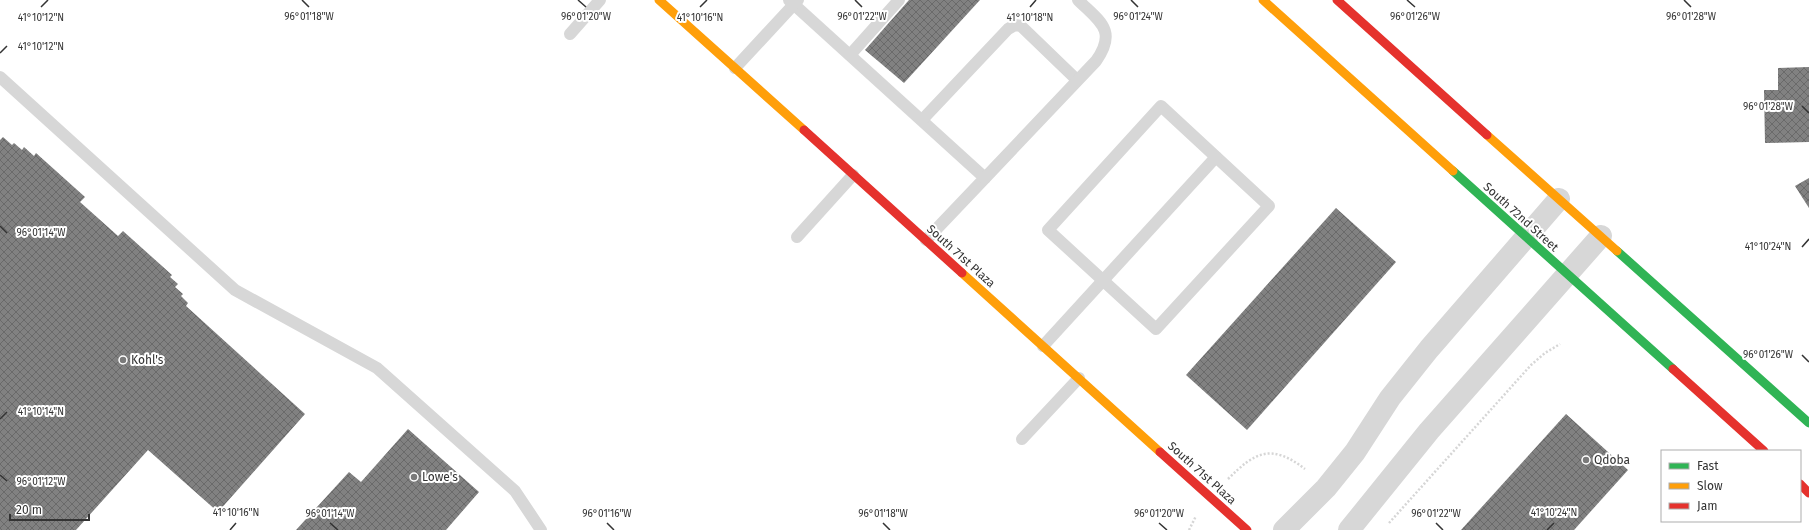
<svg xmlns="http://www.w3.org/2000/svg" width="1809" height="530" font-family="'Fira Sans',sans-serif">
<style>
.building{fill:url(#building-cross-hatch)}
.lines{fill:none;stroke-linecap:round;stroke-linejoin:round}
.path{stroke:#d6d6d6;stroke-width:2.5;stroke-dasharray:2 2;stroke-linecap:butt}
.lane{stroke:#d7d7d7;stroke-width:12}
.street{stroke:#d7d7d7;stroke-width:22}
.fast{stroke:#30b455;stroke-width:9}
.slow{stroke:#ff9f0a;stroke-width:9}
.jam{stroke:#e5322d;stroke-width:9}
.ticks{fill:none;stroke:#333;stroke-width:1.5}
.poi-dot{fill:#7a7a7a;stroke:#fff;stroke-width:1.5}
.labels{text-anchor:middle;stroke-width:4;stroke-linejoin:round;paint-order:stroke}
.street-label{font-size:12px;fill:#333;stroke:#fff}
.poi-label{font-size:12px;fill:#333;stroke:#fff;text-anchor:start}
.ticks-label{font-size:10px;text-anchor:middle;fill:#333;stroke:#fff;stroke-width:4;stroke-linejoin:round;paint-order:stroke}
</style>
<defs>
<pattern id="building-cross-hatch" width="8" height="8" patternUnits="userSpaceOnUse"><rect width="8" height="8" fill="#818181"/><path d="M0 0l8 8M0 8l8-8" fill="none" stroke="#6a6a6a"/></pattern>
</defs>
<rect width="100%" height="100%" fill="#fff"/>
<g class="building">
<polygon points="909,0 980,0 904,83 865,50"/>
<polygon points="1809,67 1809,142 1765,143 1764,90 1778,90 1778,68"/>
<polygon points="3,137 12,145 14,143 22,150 24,147 34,156 36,153 85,197 80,202 118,236 123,231 172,275 170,277 178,284 175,287 183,294 181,296 188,303 186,306 305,414 218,512 148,450 76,530 0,530 0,140"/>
<polygon points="1809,178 1809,208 1795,186"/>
<polygon points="1336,208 1396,262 1247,430 1186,375"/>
<polygon points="1566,414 1628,470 1574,530 1461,530"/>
<polygon points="408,429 479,492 446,530 296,530 349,472 361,482"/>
</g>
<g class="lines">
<g class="path">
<path d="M1228,479C1255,452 1271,443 1305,469"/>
<polyline points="1389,523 1531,365 1545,353 1560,344"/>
<polyline points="1189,530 1196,516"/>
</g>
<g class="lane">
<polyline points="789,0 985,178 926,240"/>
<polyline points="570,34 600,0"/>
<polyline points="850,55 899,0"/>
<polyline points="735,68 798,0"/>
<polyline points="0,77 235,290 377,368 515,491 541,530"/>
<polygon points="1161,106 1269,206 1156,329 1048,230"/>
<polyline points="922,120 1008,29 1015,25 1021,26 1077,80"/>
<path d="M985,178L1096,61C1118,30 1099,21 1078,0"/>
<polyline points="797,237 853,175"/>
<polyline points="1043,346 1216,157"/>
<polyline points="1022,439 1079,378"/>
</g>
<g class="street">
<polyline points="1284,530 1326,488 1355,452 1390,398 1429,349 1559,199"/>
<polyline points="1349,530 1429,431 1601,236"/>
</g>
<g class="fast">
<polyline points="1453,171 1673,369"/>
<polyline points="1617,251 1809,423"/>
</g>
<g class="slow">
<polyline points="659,0 804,130"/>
<polyline points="1263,0 1453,171"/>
<polyline points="1487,135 1617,251"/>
<polyline points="962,273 1160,452"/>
</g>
<g class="jam">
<polyline points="1337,0 1487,135"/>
<polyline points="804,130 962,273"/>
<polyline points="1673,369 1764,451"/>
<polyline points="1160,452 1247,530"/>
<polyline points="1800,484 1809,493"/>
</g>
</g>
<path class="ticks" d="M302,0L309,7M578,0L586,7M855,0L862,7M1131,0L1138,7M1407,0L1415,7M1684,0L1691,7M41,7L48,0M700,7L707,0M1030,7L1036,0M0,53L7,46M1802,106L1809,113M0,226L7,233M1802,247L1809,239M1802,355L1809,362M0,419L7,412M0,475L7,481M330,523L338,530M607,523L614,530M883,523L890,530M1159,523L1167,530M1436,523L1443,530M230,530L236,523M1547,530L1554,523"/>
<g class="poi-dot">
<circle cx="123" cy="360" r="4"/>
<circle cx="1586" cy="460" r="4"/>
<circle cx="414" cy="477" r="4"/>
</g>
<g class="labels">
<g class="street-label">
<text transform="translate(1521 217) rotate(42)" y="4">South 72nd Street</text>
<text transform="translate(961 256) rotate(42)" y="4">South 71st Plaza</text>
<text transform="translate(1202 473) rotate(42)" y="4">South 71st Plaza</text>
</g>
<g class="poi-label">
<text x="131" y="364">Kohl's</text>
<text x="1594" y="464">Qdoba</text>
<text x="422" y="481">Lowe's</text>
</g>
</g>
<g class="ticks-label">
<text x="1691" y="20">96°01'28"W</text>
<text x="309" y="20">96°01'18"W</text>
<text x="586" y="20">96°01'20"W</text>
<text x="862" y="20">96°01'22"W</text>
<text x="1138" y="20">96°01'24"W</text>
<text x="1415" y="20">96°01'26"W</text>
<text x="41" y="21">41°10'12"N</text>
<text x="700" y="21">41°10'16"N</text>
<text x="1030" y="21">41°10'18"N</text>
<text x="41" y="50">41°10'12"N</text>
<text x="1768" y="110">96°01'28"W</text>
<text x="41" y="236">96°01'14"W</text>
<text x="1768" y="250">41°10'24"N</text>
<text x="1768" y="358">96°01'26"W</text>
<text x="41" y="415">41°10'14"N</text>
<text x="41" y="485">96°01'12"W</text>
<text x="236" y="516">41°10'16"N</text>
<text x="1554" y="516">41°10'24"N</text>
<text x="330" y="517">96°01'14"W</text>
<text x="607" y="517">96°01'16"W</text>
<text x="883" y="517">96°01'18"W</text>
<text x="1159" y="517">96°01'20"W</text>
<text x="1436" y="517">96°01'22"W</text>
</g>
<rect x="1661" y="450" width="140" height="72" fill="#ffffff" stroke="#adadad"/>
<rect x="1669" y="463" width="20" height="6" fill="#30b455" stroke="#adadad"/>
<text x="1697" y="470" font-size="12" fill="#333333">Fast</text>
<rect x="1669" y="483" width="20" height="6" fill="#ff9f0a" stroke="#adadad"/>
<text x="1697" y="490" font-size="12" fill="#333333">Slow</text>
<rect x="1669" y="503" width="20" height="6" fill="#e5322d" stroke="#adadad"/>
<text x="1697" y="510" font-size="12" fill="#333333">Jam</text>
<path d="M10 514v6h79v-6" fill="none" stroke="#333333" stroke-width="2"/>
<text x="16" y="514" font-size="12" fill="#333333" stroke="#ffffff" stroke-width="3" paint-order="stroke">20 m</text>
</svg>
